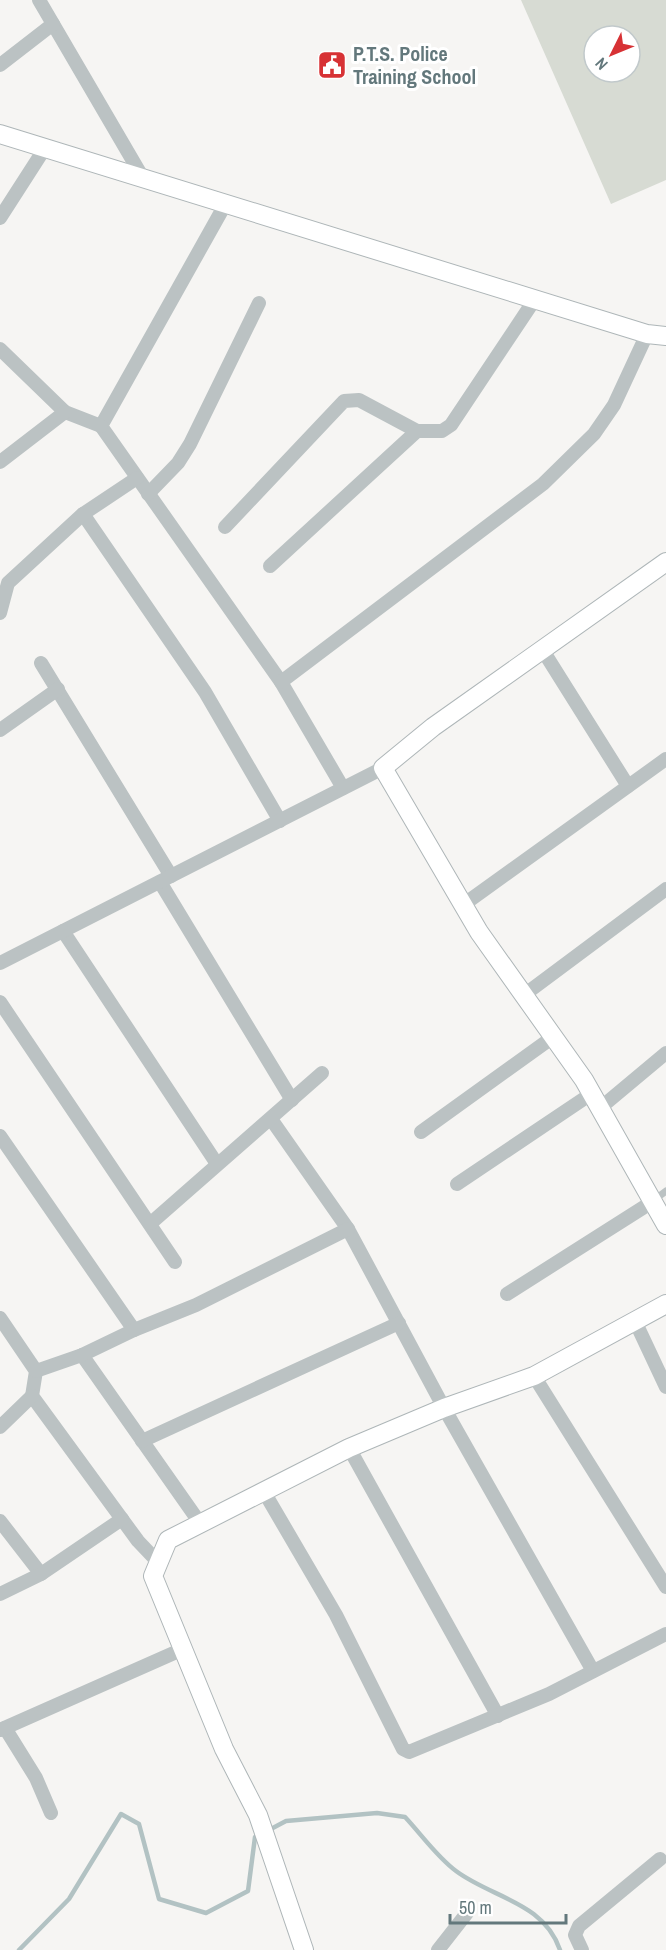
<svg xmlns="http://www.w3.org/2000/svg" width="666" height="1950" font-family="'Archivo Narrow',sans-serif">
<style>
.green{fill:#d7dbd3;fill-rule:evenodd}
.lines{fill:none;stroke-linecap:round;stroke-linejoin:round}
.stream{stroke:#b2c2c3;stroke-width:4.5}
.secondary-casing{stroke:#aeb6b8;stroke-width:20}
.lane{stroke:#bbc2c3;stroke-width:7}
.street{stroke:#bbc2c3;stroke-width:14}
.secondary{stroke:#fff;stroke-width:18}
.labels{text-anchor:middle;stroke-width:6;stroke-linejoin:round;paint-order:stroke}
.poi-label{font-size:20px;font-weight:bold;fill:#63787c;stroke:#fff;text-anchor:start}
</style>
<rect width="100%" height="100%" fill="#f6f5f3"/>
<path class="green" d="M521,0H666V180L611,204ZM594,36H630V72H594Z"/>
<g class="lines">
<g class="stream">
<path d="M269,1830L286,1821L377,1813L405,1817C421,1834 437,1857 456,1871C492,1898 544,1902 560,1950"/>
<polyline points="19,1950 69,1899 121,1814 139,1824 159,1899 206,1913 248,1891 255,1837 259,1835"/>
</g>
<g class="secondary-casing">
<g id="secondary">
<polyline points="0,134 647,334 666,336"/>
<polyline points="666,562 433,727 383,768 479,932 584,1080 666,1225"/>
<polyline points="304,1950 258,1815 224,1749 153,1576 168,1540 349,1448 444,1408 534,1376 666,1304"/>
</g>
</g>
<polyline class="lane" points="654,1200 666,1191"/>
<g class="street">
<polyline points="39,0 143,178"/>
<polyline points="0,65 53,24"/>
<polyline points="226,203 101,426 281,682 343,788"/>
<polyline points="0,218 45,148"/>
<polyline points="0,349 65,412 101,426"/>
<polyline points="0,462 65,412"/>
<polyline points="148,494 178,463 190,444 259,303"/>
<polyline points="83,514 205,692 280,821"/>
<polyline points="225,527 344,401 359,400 417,431"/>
<polyline points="270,566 417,431 442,431 451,425 535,299"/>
<polyline points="0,613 8,583 83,514 137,478"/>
<polyline points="542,649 628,786"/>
<polyline points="41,663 171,876"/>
<polyline points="281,682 543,484 594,434 614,405 647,334"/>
<polyline points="0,730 58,689"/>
<polyline points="160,882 292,1100"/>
<polyline points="463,905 666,759"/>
<polyline points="63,931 217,1164"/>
<polyline points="0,963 383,768"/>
<polyline points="524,995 666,889"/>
<polyline points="0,1002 175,1262"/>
<polyline points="599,1109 666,1053"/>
<polyline points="271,1119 348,1229 444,1408 593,1671"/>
<polyline points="421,1132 553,1037"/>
<polyline points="0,1136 134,1330"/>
<polyline points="457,1184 591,1094"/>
<polyline points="151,1223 322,1073"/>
<polyline points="507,1294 652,1202"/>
<polyline points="0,1318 36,1371 32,1396 138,1541 157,1561"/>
<polyline points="635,1321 666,1387"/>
<polyline points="82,1355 200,1523"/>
<polyline points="36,1371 82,1355 134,1330 196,1305 348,1229"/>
<polyline points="534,1376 666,1587"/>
<polyline points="0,1427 32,1396"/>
<polyline points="142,1441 399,1323"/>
<polyline points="349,1448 498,1716"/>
<polyline points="263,1490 336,1615 403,1749 409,1752 549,1694 666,1634"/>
<polyline points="0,1521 41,1574"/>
<polyline points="0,1594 41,1574 122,1519"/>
<polyline points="5,1728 36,1778 51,1813"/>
<polyline points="0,1730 183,1649"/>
<polyline points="438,1950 467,1913"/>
<polyline points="582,1950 575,1935 579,1926 660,1859"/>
</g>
<use href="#secondary" class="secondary"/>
</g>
<defs>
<g id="civic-square" transform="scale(1.5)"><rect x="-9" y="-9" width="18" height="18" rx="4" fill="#d73235" stroke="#fff"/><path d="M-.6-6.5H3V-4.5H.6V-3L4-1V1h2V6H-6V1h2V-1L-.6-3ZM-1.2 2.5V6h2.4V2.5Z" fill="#fff"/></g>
</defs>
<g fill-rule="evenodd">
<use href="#civic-square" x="332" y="65"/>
</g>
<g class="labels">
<g class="poi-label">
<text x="353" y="61">P.T.S. Police<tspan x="353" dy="23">Training School</tspan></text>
</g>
</g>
<g transform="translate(612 54) rotate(227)"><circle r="28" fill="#ffffff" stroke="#c1c9cb" stroke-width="1.5"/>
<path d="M0-4.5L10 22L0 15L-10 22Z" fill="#d73235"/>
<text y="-9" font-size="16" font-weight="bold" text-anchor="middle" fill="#63787c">N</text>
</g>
<path d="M450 1914v9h116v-9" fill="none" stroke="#63787c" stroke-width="3"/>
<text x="459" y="1914" font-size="18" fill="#63787c" stroke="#ffffff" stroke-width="4.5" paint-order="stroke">50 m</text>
</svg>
